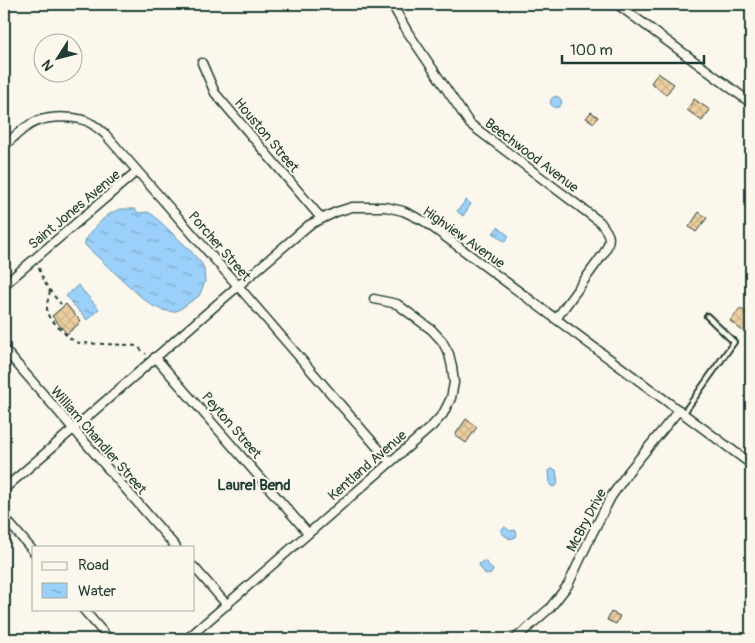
<svg xmlns="http://www.w3.org/2000/svg" width="755" height="643" font-family="Pangolin,sans-serif">
<style>
.water{fill:url(#water-ripples);stroke:#6995aa}
.building{fill:url(#building-cross-hatch);stroke:#1f3d34}
.lines{fill:none;stroke-linecap:round;stroke-linejoin:round}
.service-casing{stroke:#1f3d34;stroke-width:8}
.minor-casing{stroke:#1f3d34;stroke-width:11}
.path{stroke:#1f3d34;stroke-width:2;stroke-dasharray:4 4;stroke-linecap:butt}
.service{stroke:#fbf7ec;stroke-width:4}
.minor{stroke:#fbf7ec;stroke-width:8}
.labels{text-anchor:middle;stroke-width:4;stroke-linejoin:round;paint-order:stroke}
.street-label{font-size:14px;fill:#1f3d34;stroke:#fbf7ec}
.neighbourhood-label{font-size:15px;font-weight:bold;fill:#1f3d34;stroke:#fbf7ec}
</style>
<defs>
<pattern id="water-ripples" width="26" height="14" patternUnits="userSpaceOnUse" patternTransform="scale(1.25)"><rect width="26" height="14" fill="#9ad0f9"/><path d="M2 4q2-2 4 0t4 0M15 11q2-2 4 0t4 0" fill="none" stroke="#7daaca"/></pattern>
<pattern id="building-cross-hatch" width="8" height="8" patternUnits="userSpaceOnUse" patternTransform="scale(1.25)"><rect width="8" height="8" fill="#edcea0"/><path d="M0 0l8 8M0 8l8-8" fill="none" stroke="#cbb28a"/></pattern>
</defs>
<rect width="100%" height="100%" fill="#fbf7ec"/>
<filter id="ink" filterUnits="userSpaceOnUse"><feTurbulence type="fractalNoise" baseFrequency=".02" numOctaves="2"/><feDisplacementMap in="SourceGraphic" scale="10" xChannelSelector="R" yChannelSelector="G"/><feConvolveMatrix kernelMatrix="1 2 1 2 8 2 1 2 1" color-interpolation-filters="sRGB"/></filter>
<g filter="url(#ink)">
<g class="water">
<circle cx="556" cy="102" r="5.5"/>
<polygon points="466,200 471,204 463,216 457,211"/>
<path d="M120,209H135L138,213L148,212L153,215L189,249L202,264L204,269L205,282L199,296L193,300L179,310L173,312L162,310L153,306L141,297L89,249L85,245V241C93,228 105,214 120,209Z"/>
<polygon points="498,227 509,236 505,242 493,233"/>
<polygon points="78,285 99,309 87,320 66,296"/>
<polygon points="551,469 556,470 558,483 557,485 553,487 550,485 549,471"/>
<polygon points="505,527 510,531 514,530 516,531 517,534 516,537 510,539 504,535 500,531"/>
<polygon points="483,561 486,562 493,570 491,574 486,575 480,567 479,564"/>
</g>
<g class="building">
<polygon points="658,73 674,84 666,95 651,83"/>
<polygon points="694,99 710,110 702,121 687,110"/>
<polygon points="591,112 598,117 594,123 586,118"/>
<polygon points="699,212 707,218 696,232 689,227"/>
<polygon points="66,304 81,322 67,334 52,316"/>
<polygon points="740,308 751,316 751,323 744,332 730,321"/>
<polygon points="466,419 477,427 466,443 455,435"/>
<polygon points="611,612 620,616 616,624 607,620"/>
</g>
<g class="lines">
<g class="service-casing">
<polyline id="service" points="683,414 734,342 707,316"/>
</g>
<g class="minor-casing">
<g id="minor">
<path d="M392,4L407,31L470,124L600,222C610,235 612,238 604,253L556,319"/>
<polyline points="617,4 751,103"/>
<polyline points="202,63 215,93 321,218"/>
<path d="M4,146C13,138 23,127 35,122C50,116 79,115 92,124C97,127 101,131 105,134L238,286L390,462"/>
<polyline points="4,285 137,171"/>
<polyline points="4,349 176,547"/>
<polyline points="155,357 308,533"/>
<polyline points="4,489 238,286 309,225 336,212 352,207 386,207 403,211 424,221 751,464"/>
<polyline points="4,517 34,552"/>
<polyline points="194,567 227,605"/>
<polyline points="83,609 109,639"/>
<polyline points="187,639 432,426 443,414 451,398 454,383 452,367 449,354 442,341 432,330 397,304 374,299"/>
<polyline points="515,639 550,608 568,585 592,534 611,497 629,471 679,410"/>
</g>
</g>
<g class="path">
<path d="M39,268C43,283 51,293 61,304"/>
<polyline points="50,291 47,304 47,312 49,317 69,338 79,343 128,345 137,346 146,354"/>
</g>
<use href="#service" class="service"/>
<use href="#minor" class="minor"/>
</g>
</g>
<g class="labels">
<g class="street-label">
<text transform="translate(267 135) rotate(50)" y="5">Houston Street</text>
<text transform="translate(532 155) rotate(37)" y="5">Beechwood Avenue</text>
<text transform="translate(74 209) rotate(-40)" y="5">Saint Jones Avenue</text>
<text transform="translate(464 237) rotate(35)" y="5">Highview Avenue</text>
<text transform="translate(220 246) rotate(49)" y="5">Porcher Street</text>
<text transform="translate(232 425) rotate(49)" y="5">Peyton Street</text>
<text transform="translate(99 440) rotate(49)" y="5">William Chandler Street</text>
<text transform="translate(367 465) rotate(-41)" y="5">Kentland Avenue</text>
<text transform="translate(586 520) rotate(-62)" y="5">McBry Drive</text>
</g>
<g class="neighbourhood-label">
<text x="254" y="490">Laurel Bend</text>
</g>
</g>
<rect width="755" height="643" fill="none" stroke="#fbf7ec" stroke-width="20"/>
<rect x="10" y="10" width="735" height="623" fill="none" stroke="#1f3d34" stroke-width="2" filter="url(#ink)"/>
<rect x="32" y="546" width="162" height="65" fill="#fbf7ec" stroke="#a3ada2"/>
<rect x="42" y="562" width="25" height="8" fill="#fbf7ec" stroke="#a3ada2"/>
<text x="78" y="570" font-size="15" fill="#1f3d34">Road</text>
<rect x="42" y="583" width="25" height="15" fill="url(#water-ripples)" stroke="#a3ada2"/>
<text x="78" y="596" font-size="15" fill="#1f3d34">Water</text>
<g transform="translate(58 58) rotate(234)"><circle r="24" fill="#fbf7ec" stroke="#a3ada2"/>
<path d="M0-4L9 19L0 12L-9 19Z" fill="#1f3d34"/>
<text y="-8" font-size="14" font-weight="bold" text-anchor="middle" fill="#1f3d34">N</text>
</g>
<path d="M562 55v8h142v-8" fill="none" stroke="#1f3d34" stroke-width="2.5"/>
<text x="570" y="55" font-size="15" fill="#1f3d34" stroke="#fbf7ec" stroke-width="4" paint-order="stroke">100 m</text>
</svg>
